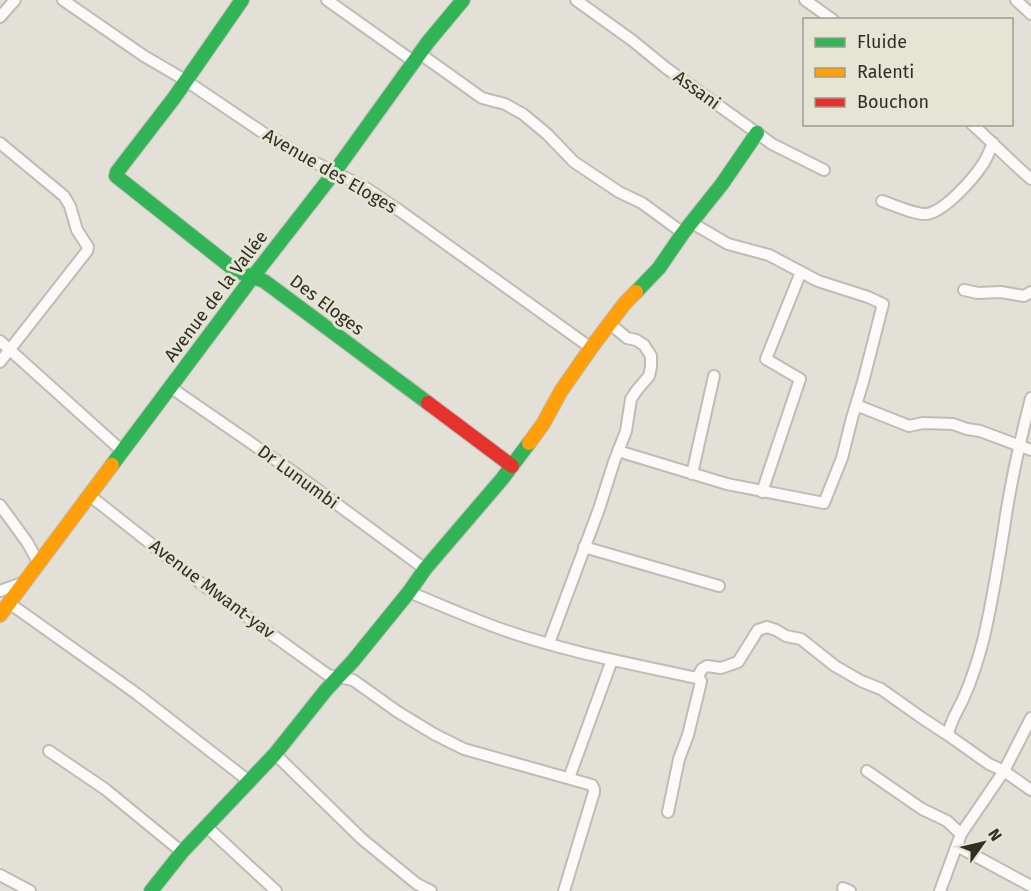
<svg xmlns="http://www.w3.org/2000/svg" width="1031" height="891" font-family="'Fira Sans',sans-serif">
<style>
.lines{fill:none;stroke-linecap:round;stroke-linejoin:round}
.street-casing{stroke:#bebdb5;stroke-width:14}
.fast-casing{stroke:#bebdb5;stroke-width:16}
.slow-casing{stroke:#bebdb5;stroke-width:16}
.jam-casing{stroke:#bebdb5;stroke-width:16}
.street{stroke:#fbfaf9;stroke-width:10}
.fast{stroke:#30b455;stroke-width:14}
.slow{stroke:#ff9f0a;stroke-width:14}
.jam{stroke:#e5322d;stroke-width:14}
.labels{text-anchor:middle;stroke-width:6;stroke-linejoin:round;paint-order:stroke}
.street-label{font-size:18px;fill:#2f2f28;stroke:#e6e4d2}
</style>
<rect width="100%" height="100%" fill="#e2e0d7"/>
<g class="lines">
<g class="street-casing">
<g id="street">
<polyline points="63,0 144,56 185,80 262,132 304,157 366,188 400,211 591,348"/>
<polyline points="327,0 413,61"/>
<polyline points="576,0 633,41 666,68 757,133 772,144 824,170"/>
<polyline points="805,0 833,20"/>
<polyline points="1016,0 1031,14"/>
<polyline points="0,17 15,0"/>
<polyline points="419,53 482,98 505,104 523,114 547,134 574,162 619,192 642,203 683,233"/>
<path d="M972,124C992,142 1010,161 1031,179"/>
<polyline points="0,143 64,196 70,206 77,230 88,247 87,251 0,362"/>
<path d="M882,201C894,205 915,215 927,214C945,211 973,179 983,164C987,158 990,150 993,143"/>
<polyline points="964,290 978,293 1001,292 1024,296 1031,292"/>
<polyline points="0,341 121,450"/>
<polyline points="170,387 296,474 425,569"/>
<path d="M1031,398C1020,441 1010,485 1004,528C998,566 992,604 983,641C978,660 972,679 964,697C959,709 950,721 948,735L989,764L1004,771L1031,790"/>
<polyline points="856,405 909,426 923,423 953,424 967,429 980,431 1031,450"/>
<polyline points="618,451 727,484 824,503 842,458 852,418 863,382 883,304 868,297 818,281 769,255 728,244 692,223"/>
<polyline points="692,474 714,376"/>
<polyline points="762,492 800,379 766,359 801,272"/>
<polyline points="89,495 203,585 328,675 353,680 398,712 434,734 464,749 592,785 594,789 594,792 564,891"/>
<polyline points="0,505 27,542 38,562"/>
<polyline points="584,547 719,586"/>
<polyline points="0,591 22,583"/>
<path d="M409,592C441,605 472,619 504,630C566,652 633,664 697,678"/>
<polyline points="9,603 137,694 250,782"/>
<polyline points="549,643 599,509 614,462 626,431 631,399 637,390 649,376 651,367 651,356 644,345 636,340 627,338 610,324"/>
<polyline points="697,678 702,669 707,666 721,668 738,662 758,630 767,627 776,630 786,636 801,639 835,666 861,681 881,689 922,718 948,735"/>
<polyline points="49,751 105,789 182,852"/>
<polyline points="275,754 362,839 417,884 431,891"/>
<polyline points="867,771 922,809 947,821 961,834"/>
<polyline points="569,778 612,660"/>
<polyline points="668,812 679,759 688,735 700,686 701,681 697,678"/>
<polyline points="207,827 276,891"/>
<polyline points="957,846 1031,886"/>
<polyline points="0,875 30,891"/>
<polyline points="843,888 850,891"/>
<polyline points="940,891 961,834 1004,771 1031,718"/>
</g>
</g>
<g class="fast-casing">
<g id="fast">
<polyline points="242,0 174,98 117,172 116,176 236,271 264,281 428,403"/>
<polyline points="636,292 659,268 683,233 722,184 757,133"/>
<polyline points="112,465 252,278 333,174 428,42 463,0"/>
<polyline points="151,891 182,852 275,754 326,690 353,661 409,592 425,569 502,479 529,443"/>
</g>
</g>
<g class="slow-casing">
<g id="slow">
<polyline points="529,443 543,424 561,391 591,348 625,303 636,292"/>
<polyline points="0,615 112,465"/>
</g>
</g>
<g class="jam-casing">
<polyline id="jam" points="428,403 512,466"/>
</g>
<use href="#street" class="street"/>
<use href="#fast" class="fast"/>
<use href="#slow" class="slow"/>
<use href="#jam" class="jam"/>
</g>
<g class="labels">
<g class="street-label">
<text transform="translate(697 90) rotate(36)" y="6">Assani</text>
<text transform="translate(330 171) rotate(30)" y="6">Avenue des Eloges</text>
<text transform="translate(216 296) rotate(-53)" y="6">Avenue de la Vallée</text>
<text transform="translate(327 305) rotate(37)" y="6">Des Eloges</text>
<text transform="translate(298 477) rotate(36)" y="6">Dr Lunumbi</text>
<text transform="translate(212 589) rotate(37)" y="6">Avenue Mwant-yav</text>
</g>
</g>
<rect x="803" y="18" width="210" height="108" fill="#e6e4d2" stroke="#9d9c8e" stroke-width="1.5"/>
<rect x="815" y="38" width="30" height="9" fill="#30b455" stroke="#9d9c8e" stroke-width="1.5"/>
<text x="857" y="48" font-size="18" fill="#2f2f28">Fluide</text>
<rect x="815" y="68" width="30" height="9" fill="#ff9f0a" stroke="#9d9c8e" stroke-width="1.5"/>
<text x="857" y="78" font-size="18" fill="#2f2f28">Ralenti</text>
<rect x="815" y="98" width="30" height="9" fill="#e5322d" stroke="#9d9c8e" stroke-width="1.5"/>
<text x="857" y="108" font-size="18" fill="#2f2f28">Bouchon</text>
<g transform="translate(983 843) rotate(56)" stroke="#e6e4d2" stroke-width="4.5" paint-order="stroke">
<path d="M0-4.5L10 22L0 15L-10 22Z" fill="#2f2f28"/>
<text y="-9" font-size="16" font-weight="bold" text-anchor="middle" fill="#2f2f28">N</text>
</g>
</svg>
